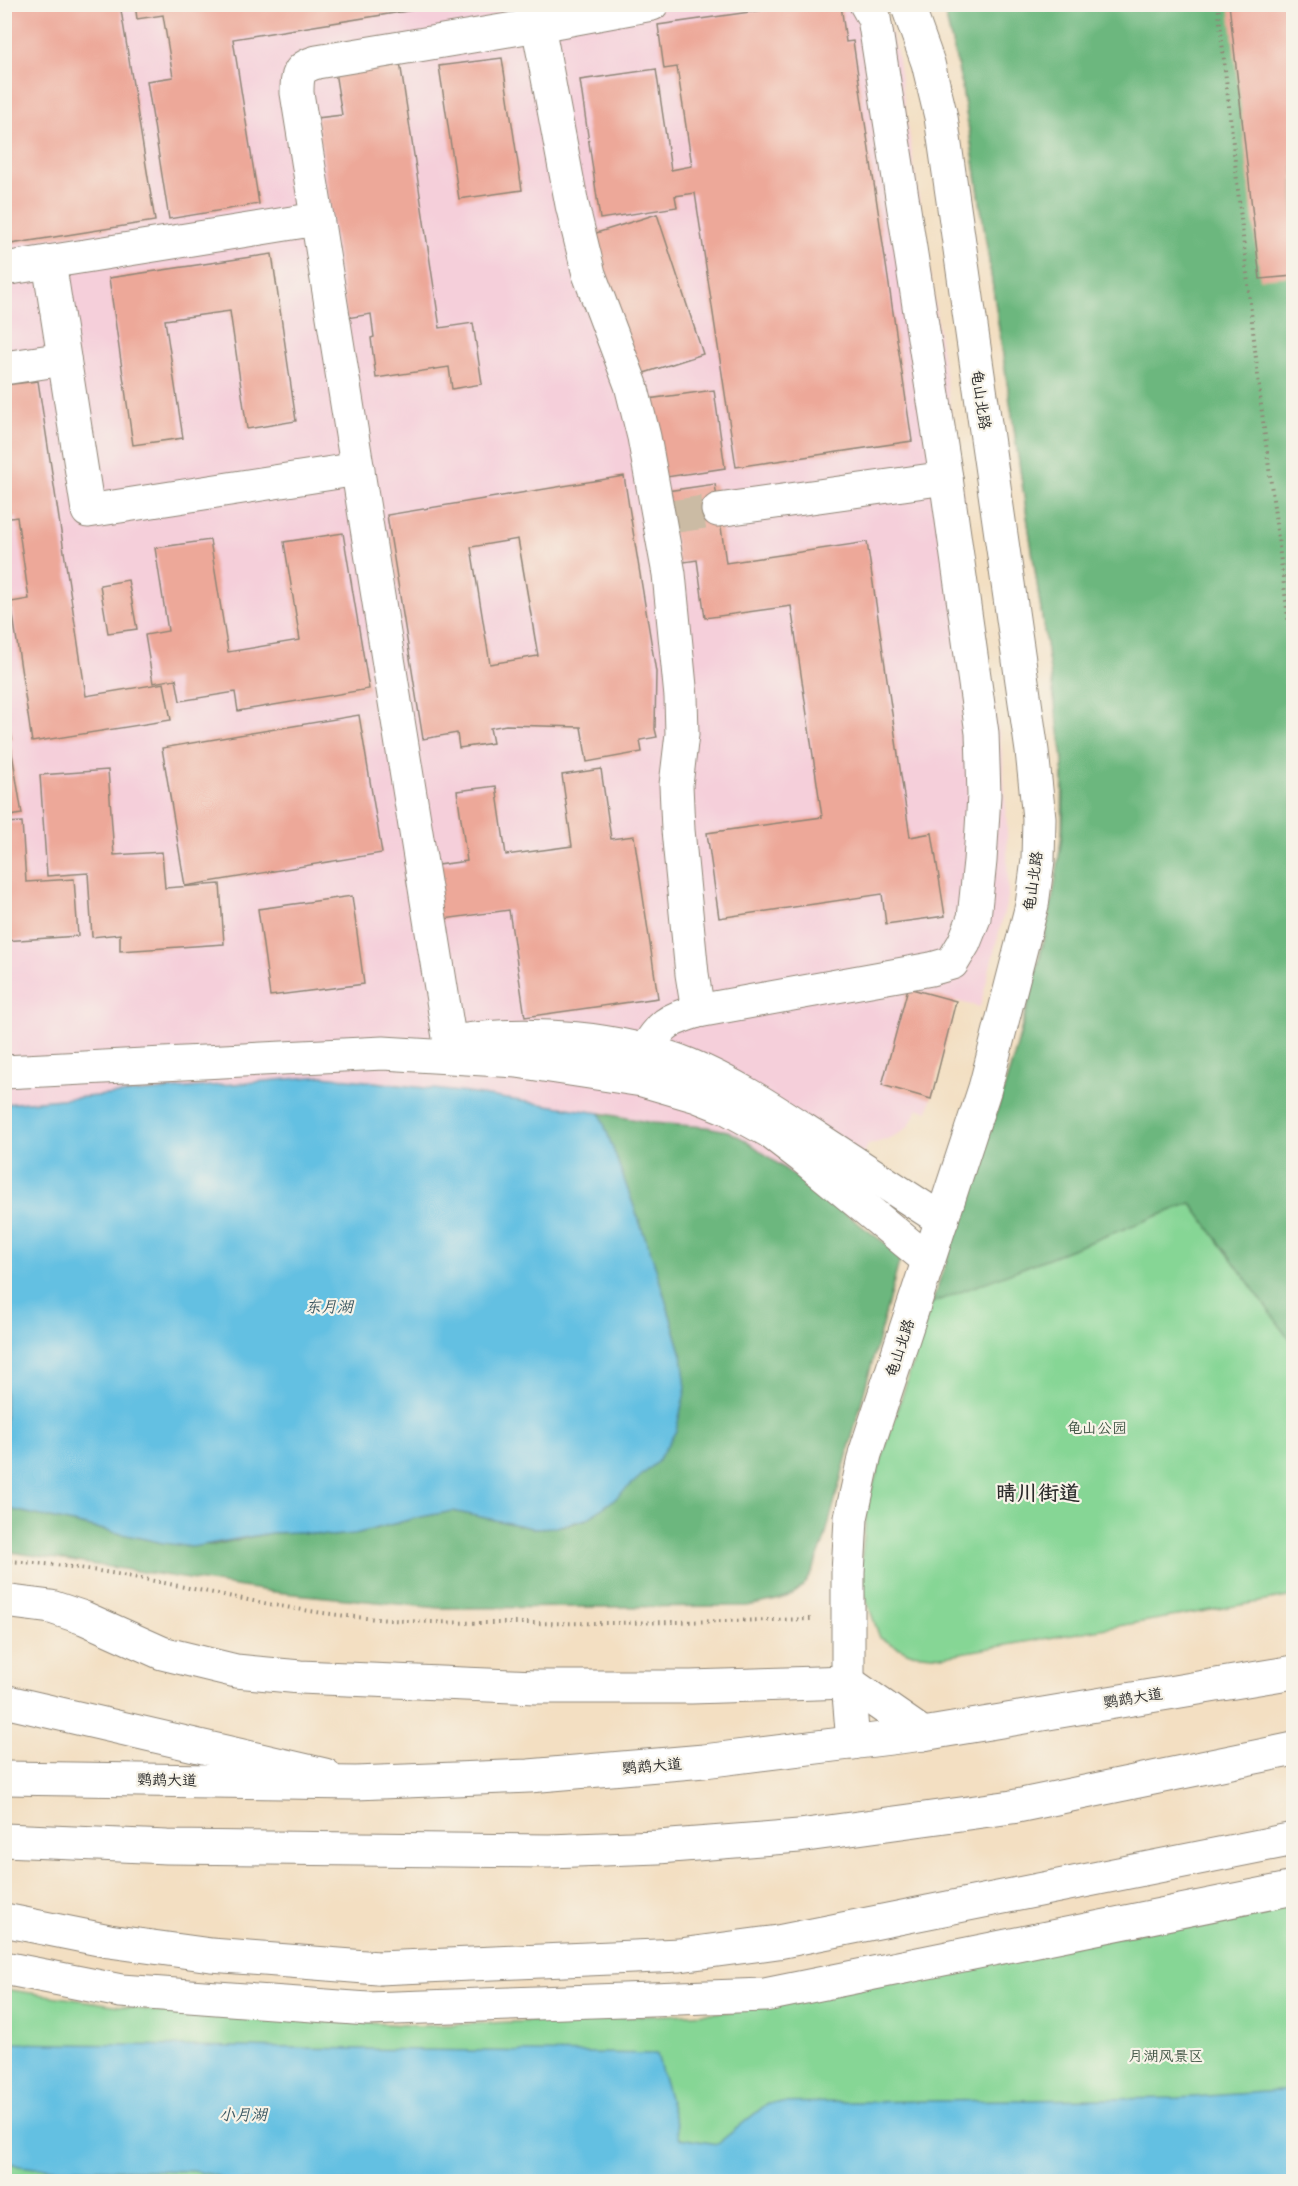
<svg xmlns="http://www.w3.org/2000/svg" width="1298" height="2186" font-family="Kalam,'LXGW WenKai TC',sans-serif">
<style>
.built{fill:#f5cfda}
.green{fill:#86d695;stroke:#588060;stroke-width:1.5}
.forest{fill:#6cb77e;stroke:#4c7154;stroke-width:1.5}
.water{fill:#64c0e2;stroke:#487686;stroke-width:1.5}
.building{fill:#eda899;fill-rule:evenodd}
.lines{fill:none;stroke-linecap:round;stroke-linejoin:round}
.minor-tunnel{stroke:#cbbba4;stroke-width:33;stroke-dasharray:33 16;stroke-linecap:butt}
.minor-casing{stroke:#8f8576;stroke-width:35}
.major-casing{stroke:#8f8576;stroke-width:35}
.highway-casing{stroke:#8f8576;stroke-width:35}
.path{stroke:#8f8576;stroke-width:4;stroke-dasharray:1.5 4.5;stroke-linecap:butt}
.minor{stroke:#fff;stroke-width:33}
.major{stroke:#fff;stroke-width:33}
.highway{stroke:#fff;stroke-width:33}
.highway-bridge-casing{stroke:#8f8576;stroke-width:35;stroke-linecap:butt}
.highway-bridge{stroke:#fff;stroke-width:33}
.labels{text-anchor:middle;stroke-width:4.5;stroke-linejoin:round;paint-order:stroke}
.street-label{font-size:15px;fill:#2b2b2b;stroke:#f7f3e8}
.park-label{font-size:15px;fill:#425646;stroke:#f7f3e8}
.water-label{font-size:16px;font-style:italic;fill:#3c5862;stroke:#f7f3e8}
.district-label{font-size:21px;font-weight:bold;fill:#2b2b2b;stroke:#f7f3e8}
</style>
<rect width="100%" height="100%" fill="#f7f3e8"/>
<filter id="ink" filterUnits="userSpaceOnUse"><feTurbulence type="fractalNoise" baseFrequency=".0167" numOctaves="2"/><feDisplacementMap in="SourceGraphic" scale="12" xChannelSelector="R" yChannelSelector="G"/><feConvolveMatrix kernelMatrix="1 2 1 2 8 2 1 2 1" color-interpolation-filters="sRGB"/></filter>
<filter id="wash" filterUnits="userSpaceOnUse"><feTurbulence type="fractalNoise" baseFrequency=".008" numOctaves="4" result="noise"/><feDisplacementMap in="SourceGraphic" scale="24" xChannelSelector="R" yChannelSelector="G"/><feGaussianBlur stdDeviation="1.35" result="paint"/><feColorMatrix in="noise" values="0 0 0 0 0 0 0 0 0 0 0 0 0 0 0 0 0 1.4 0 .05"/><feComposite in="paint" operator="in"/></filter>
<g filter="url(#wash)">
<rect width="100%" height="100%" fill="#f3dfc2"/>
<polygon class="built" points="5,5 881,5 897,53 1003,762 1007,827 1008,897 980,1007 956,1001 928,1111 918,1109 909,1126 900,1133 885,1140 868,1145 834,1206 747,1141 706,1127 653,1123 557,1106 401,1084 323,1076 5,1104"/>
<g class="green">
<polygon points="943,5 1293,5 1293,1596 944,1656 909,1653 880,1638 859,1579 868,1501 932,1303 1009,1078 1054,896 1062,832 1063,758 974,160 960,76"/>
<polygon points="1293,1902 1293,2181 5,2181 4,1989 155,2011 423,2026 731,2012"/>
</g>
<g class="forest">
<path d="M943,5H1293V1344L1191,1203L932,1303C984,1150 1043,996 1062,835C1065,810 1063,783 1063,758L974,160L960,76Z"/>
<path d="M600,1113L653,1123L706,1127L728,1131L747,1141L901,1255L824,1541C804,1594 803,1596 747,1606L439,1608L274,1592L5,1551L4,1508L163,1543L213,1545L271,1533L299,1532L331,1536L355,1534L416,1518L453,1511L532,1528L556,1527L571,1524L587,1519L616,1498L682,1355L654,1262Z"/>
</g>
<g class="water">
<polygon points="323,1076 468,1093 600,1113 654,1262 682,1355 686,1388 676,1431 657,1462 616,1498 587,1519 556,1527 532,1528 453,1511 416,1518 355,1534 331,1536 299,1532 271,1533 192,1547 163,1543 5,1508 5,1104"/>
<polygon points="5,2043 657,2054 680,2138 717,2144 768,2103 1179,2098 1293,2090 1293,2181 229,2182 214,2175 192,2171 35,2168 19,2166 5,2161"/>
</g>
<g id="blocks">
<g class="building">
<polygon points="4,4 120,4 155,221 4,245"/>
<polygon points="135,4 438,4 438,6 233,39 259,204 169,219 147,81 173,77 163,15 137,19"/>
<polygon points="1229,4 1293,4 1293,276 1260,279"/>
<polygon points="800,5 841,5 846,42 853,41 912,441 736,467 695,193 675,196 677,207 600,219 580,80 656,69 671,170 692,166 677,67 664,69 658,25"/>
<polygon points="502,58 522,190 459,199 439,66"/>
<polygon points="400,62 440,328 473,323 482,384 452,389 449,367 376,378 371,338 374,337 371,314 347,318 317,118 342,115 335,72"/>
<polygon points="657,214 703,354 638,375 593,234"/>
<polygon points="272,254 296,421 247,429 230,311 165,320 183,438 133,445 109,278"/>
<polygon points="38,381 86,696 164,683 171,720 32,742 11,602 29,599 17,517 4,519 4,385"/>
<polygon points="714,390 725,468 660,478 648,399"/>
<path d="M624,476L656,672L655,729L657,737L640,740L642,752L587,762L581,727L506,725L490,728L493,743L459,748L457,733L423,739L387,515ZM518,539L538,656L490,664L471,547Z"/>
<polygon points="715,484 726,563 867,542 910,837 932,833 945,916 886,924 882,894 719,918 707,833 822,817 791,606 705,618 697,560 678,563 667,491"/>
<polygon points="343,533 369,689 238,711 235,692 180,701 176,679 153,683 145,635 168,631 155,548 210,540 228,652 300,640 284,542"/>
<polygon points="128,580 137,629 108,633 100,585"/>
<polygon points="4,696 12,739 4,740"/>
<polygon points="359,715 382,853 185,886 162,748"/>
<polygon points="11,747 22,814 4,817 4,748"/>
<polygon points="601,769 611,839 634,836 658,998 525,1017 509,910 437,920 430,866 467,861 457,791 496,786 506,855 572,846 562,775"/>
<polygon points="108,770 114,855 162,852 165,888 220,884 224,944 120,951 120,934 92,937 88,873 47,876 40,775"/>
<polygon points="22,822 26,882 74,879 78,936 4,941 4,823"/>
<polygon points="352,896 364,984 270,996 258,909"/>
<polygon points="908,988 956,1001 931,1099 882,1085"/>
</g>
</g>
</g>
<g filter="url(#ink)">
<use href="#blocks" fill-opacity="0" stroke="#8f8576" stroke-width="1.5"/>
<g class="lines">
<polyline class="minor-tunnel" points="671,517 718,510"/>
<g class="minor-casing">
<g id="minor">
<polyline points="538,25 652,4"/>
<polyline points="49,262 88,511 358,469"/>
<polyline points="4,269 317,219"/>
<polyline points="4,368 64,359"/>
<polyline points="718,510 946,478"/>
<path d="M459,1041C531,1030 621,1038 689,1065C733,1083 772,1109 812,1135C855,1163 898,1191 942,1220"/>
<path d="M644,1052C663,1023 665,1021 698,1011L931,969L952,963L964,943L974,918L980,861L984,795L982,733L946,478L881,63L874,18L866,4"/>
<path d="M452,1056L297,93C297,75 298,67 317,62L538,25L572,205L589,274L631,385L644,437L669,574L681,697L682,734L676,785L678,830L692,974L698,1011"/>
<polyline points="4,1072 383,1053 517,1061 642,1080 697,1096 727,1108 769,1131 803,1157 928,1260"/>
<polyline points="4,1601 51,1607 84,1618 162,1653 236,1671 300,1677 535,1687 691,1687 848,1682 923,1734"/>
<polyline points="4,1701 325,1775"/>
<polyline points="853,1743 848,1682 848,1573 851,1518 865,1454 985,1088 1032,905 1038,860 1039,818 1032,751 941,117 928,63 907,4"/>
</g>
</g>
<g class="major-casing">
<g id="major">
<polyline points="4,1778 356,1783 529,1776 704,1761 923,1734 1294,1672"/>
<polyline points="4,1840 167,1847 549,1851 658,1847 799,1836 1012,1807 1294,1749"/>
<polyline points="4,1968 121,1991 368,2009 765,1995 1294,1888"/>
</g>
</g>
<g class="highway-casing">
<polyline id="highway" points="4,1920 109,1941 211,1955 378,1968"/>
</g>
<g class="path">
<polyline points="1218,4 1261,405 1294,664"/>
<path d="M4,1561C127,1566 244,1607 366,1618C419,1623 472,1623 525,1623C621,1624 718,1621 815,1619"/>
</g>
<use href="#minor" class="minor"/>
<use href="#major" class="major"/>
<use href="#highway" class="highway"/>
<g class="highway-bridge-casing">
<polyline id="highway-bridge" points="378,1968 680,1955 778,1942 1294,1839"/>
</g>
<use href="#highway-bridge" class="highway-bridge"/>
</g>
</g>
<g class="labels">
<g class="street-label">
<text transform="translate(981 400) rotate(82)" y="5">龟山北路</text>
<text transform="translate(1033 881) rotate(-82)" y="5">龟山北路</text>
<text transform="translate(900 1348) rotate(-72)" y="5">龟山北路</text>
<text transform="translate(1133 1698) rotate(-9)" y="5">鹦鹉大道</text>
<text transform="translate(652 1766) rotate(-5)" y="5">鹦鹉大道</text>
<text transform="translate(167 1780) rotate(1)" y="5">鹦鹉大道</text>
</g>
<g class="park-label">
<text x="1097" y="1433">龟山公园</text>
<text x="1166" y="2061">月湖风景区</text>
</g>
<g class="water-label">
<text x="329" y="1312">东月湖</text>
<text x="243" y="2120">小月湖</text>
</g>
<g class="district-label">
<text x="1038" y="1500">晴川街道</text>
</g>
</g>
<rect width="1298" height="2186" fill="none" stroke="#f7f3e8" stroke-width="24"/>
</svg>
